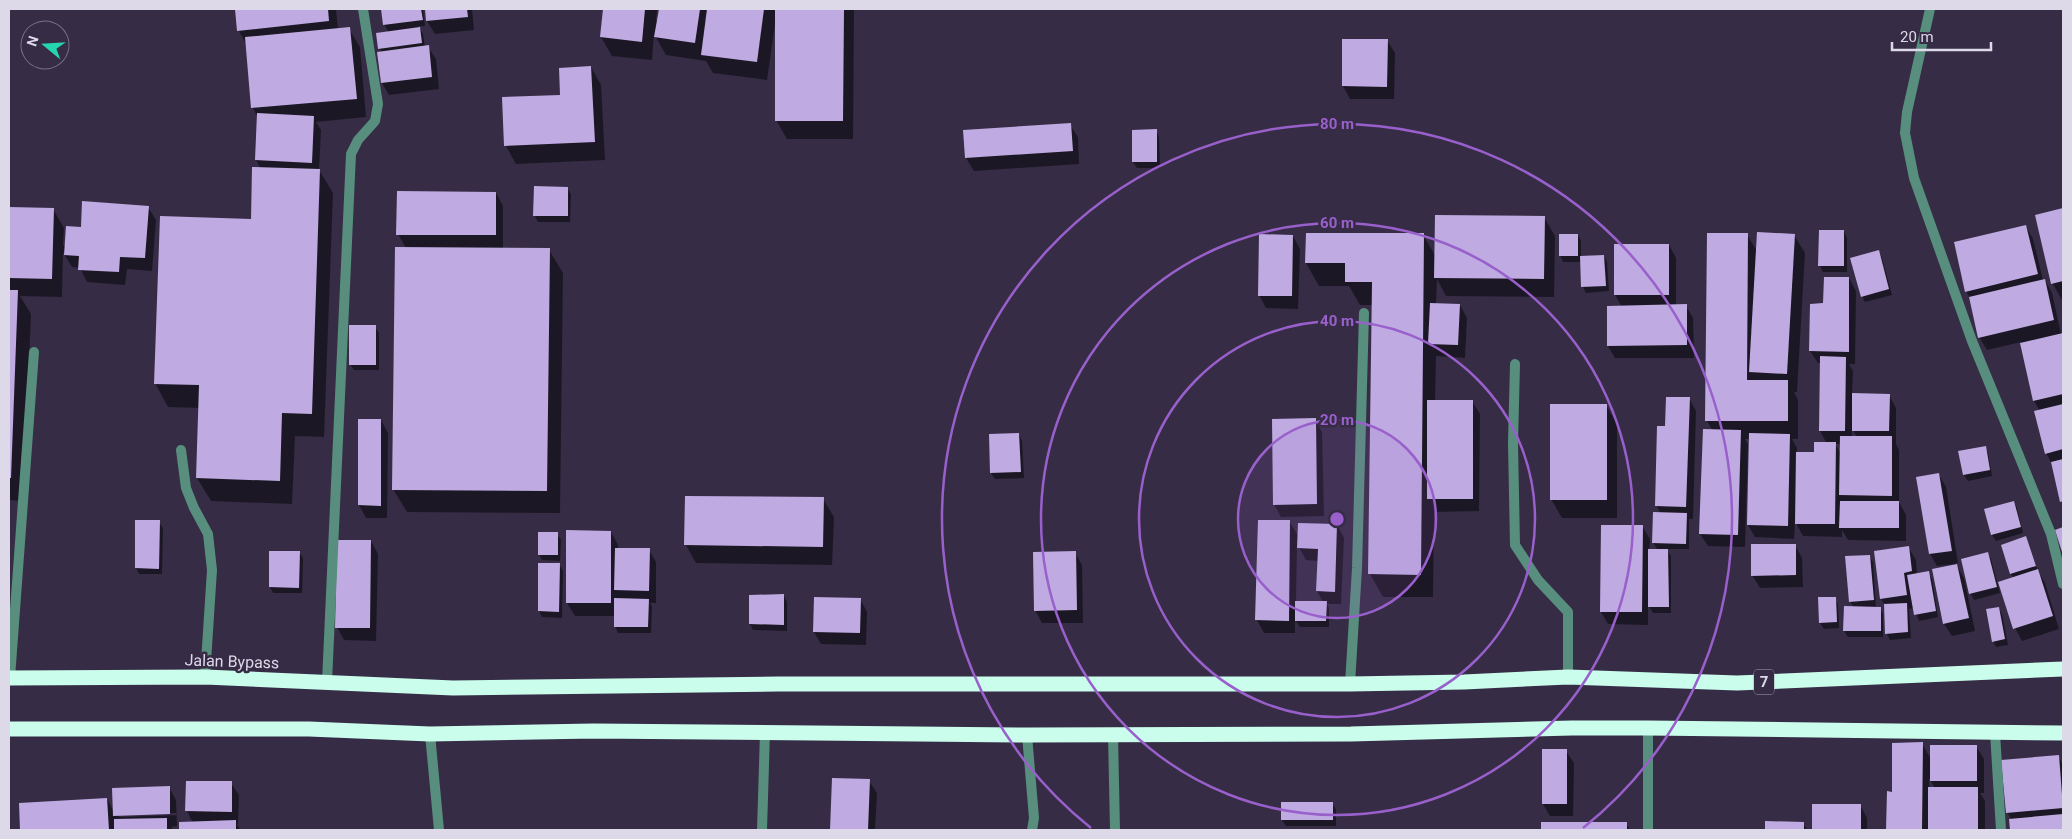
<svg xmlns="http://www.w3.org/2000/svg" width="2072" height="839" font-family="Roboto,sans-serif">
<style>
.shadow{fill:#0007;fill-rule:evenodd}
.building{fill:#bfabe2}
.lines{fill:none;stroke-linecap:round;stroke-linejoin:round}
.lane{stroke:#588e7d;stroke-width:10}
.street{stroke:#588e7d;stroke-width:10}
.highway{stroke:#cafdec;stroke-width:15}
.ring{fill:none;stroke:#9960cc;stroke-width:2.5}
.labels{text-anchor:middle;stroke-width:5;stroke-linejoin:round;paint-order:stroke}
.shield{fill:#362c45;stroke:#aca5b8;stroke-width:1}
.shield-label{font-size:15px;font-weight:bold;fill:#ded9e9}
.street-label{font-size:16px;fill:#ded9e9;stroke:#362c45}
.centre{fill:#9960cc;stroke:#362c45;stroke-width:2.5}
.ring-label{font-size:15px;text-anchor:middle;font-weight:bold;fill:#9960cc;stroke:#362c45;stroke-width:5;stroke-linejoin:round;paint-order:stroke}
</style>
<rect width="100%" height="100%" fill="#362c45"/>
<g class="shadow">
<polygon points="236,9 336,9 338,30 349,29 360,47 366,117 316,122 321,130 319,170 333,193 324,437 295,436 292,504 211,501 197,478 200,408 168,407 155,383 252,220 261,169 256,160 258,118 253,108 247,46 239,31"/>
<polygon points="382,9 423,9 425,26 418,26 423,34 425,47 428,47 436,59 439,89 389,95 382,83 382,52 379,48 389,33 384,24"/>
<polygon points="426,9 472,9 474,30 435,34 427,21"/>
<polygon points="553,9 578,9 554,10"/>
<polygon points="604,9 657,9 656,21 658,21 660,9 854,9 853,139 787,139 776,120 776,24 775,24 767,80 713,73 706,61 666,55 654,34 652,60 612,56 601,37"/>
<polygon points="1343,40 1387,40 1395,53 1394,99 1350,99 1343,86"/>
<polygon points="591,67 601,85 605,160 516,164 506,146"/>
<polygon points="1070,125 1078,137 1079,164 974,171 966,158"/>
<polygon points="1156,130 1159,137 1160,168 1137,168 1133,162"/>
<polygon points="567,188 571,194 570,222 538,222 535,216"/>
<polygon points="496,193 503,206 503,249 549,250 563,273 560,513 407,512 393,489 406,248 398,234"/>
<polygon points="148,207 156,220 152,271 127,269 125,285 87,282 80,268 72,267 63,252 62,297 20,296 31,314 23,501 9,500 9,208 53,209 64,228 63,245 66,246 82,228"/>
<polygon points="2063,209 2063,302 2053,284 2036,216"/>
<polygon points="1544,217 1555,236 1554,297 1446,296 1437,279 1436,304 1460,305 1467,318 1465,358 1436,356 1435,401 1472,401 1480,414 1479,511 1434,512 1433,597 1383,597 1370,574 1373,305 1360,305 1349,286 1319,286 1306,263 1423,235 1436,257"/>
<polygon points="2026,227 2033,239 2043,280 2045,280 2052,293 2061,334 2063,334 2063,505 2053,466 2046,453 2040,411 2034,401 2021,342 1987,350 1979,337 1970,298 1966,291"/>
<polygon points="1844,231 1847,238 1847,272 1823,272 1820,266"/>
<polygon points="1578,235 1581,241 1581,257 1604,256 1607,262 1609,291 1586,293 1583,287 1582,262 1563,262 1560,255"/>
<path d="M1747,235L1757,251L1794,235L1805,253L1797,392H1794L1798,400V439H1792L1797,448V453H1816L1827,444L1820,431L1821,363H1818L1810,351L1824,305L1849,278L1856,291L1855,364H1849L1853,371L1852,395H1889L1896,408V444L1899,450V502L1906,515V541L1848,540L1842,530V537L1803,536L1795,521L1794,539L1755,537L1748,525L1750,439H1745L1748,444L1745,547L1708,546L1700,534L1713,431L1707,421ZM1852,429L1857,437H1852ZM1835,444H1841V454L1837,447Z"/>
<polygon points="1293,236 1300,249 1298,309 1266,308 1259,295"/>
<polygon points="1669,245 1676,258 1676,306 1686,306 1693,318 1694,358 1615,358 1608,346 1622,307 1615,295"/>
<polygon points="1879,252 1882,258 1892,295 1865,302 1862,296"/>
<polygon points="375,327 379,333 379,370 354,370 350,364"/>
<polygon points="1689,398 1696,411 1693,519 1689,519 1689,549 1666,549 1671,556 1671,613 1653,613 1648,605 1648,625 1608,624 1601,612 1642,526 1650,539 1649,551 1658,551 1653,542 1661,514 1656,505 1666,428"/>
<polygon points="1606,405 1617,424 1617,518 1562,518 1551,499"/>
<polygon points="360,420 381,420 388,433 387,518 366,518 359,505"/>
<polygon points="1315,420 1322,432 1324,516 1281,517 1274,504"/>
<polygon points="1019,434 1022,441 1024,478 995,479 991,473 990,435"/>
<polygon points="1985,447 1988,453 1992,476 1968,481 1964,475"/>
<polygon points="1939,475 1946,487 1958,563 1955,563 1964,578 1975,631 1952,636 1944,624 1954,564 1937,566 1930,554"/>
<polygon points="823,499 834,517 832,565 696,563 686,545"/>
<polygon points="2014,502 2017,508 2023,533 1996,541 1992,535"/>
<path d="M1289,521L1299,537L1337,525L1344,538L1341,604H1327L1329,608V627H1300L1295,620V633H1264L1257,620ZM1297,544L1306,560L1318,561L1317,591L1323,602H1296Z"/>
<polygon points="159,522 163,528 162,574 139,574 136,568"/>
<polygon points="611,532 618,545 618,549 649,550 656,562 656,603 650,603 652,606 651,633 618,633 615,626 615,616 575,616 567,603"/>
<polygon points="557,534 561,540 560,561 542,560 539,554"/>
<polygon points="2026,538 2038,571 2045,583 2059,629 2022,641 2015,628 2014,579 2011,574"/>
<polygon points="371,541 378,554 376,641 344,640 337,627"/>
<polygon points="1795,545 1802,558 1803,587 1760,588 1752,575"/>
<polygon points="1908,547 1916,560 1917,575 1928,573 1932,579 1938,617 1919,621 1914,608 1909,609 1911,638 1890,640 1887,634 1886,606 1881,599"/>
<polygon points="299,552 303,558 302,593 273,593 270,587"/>
<polygon points="1075,553 1082,565 1083,623 1042,623 1035,610"/>
<polygon points="1987,553 1991,559 2000,593 1974,600 1971,594 1962,560"/>
<polygon points="1869,556 1873,562 1876,608 1880,608 1883,614 1883,637 1848,637 1844,631 1845,608 1854,608 1850,601"/>
<polygon points="559,564 563,571 562,618 542,617 539,611"/>
<polygon points="750,596 784,596 787,602 787,631 753,630 750,624"/>
<polygon points="1835,598 1838,604 1839,628 1824,629 1820,623"/>
<polygon points="860,599 867,612 866,645 821,644 814,632"/>
<polygon points="1999,608 2002,614 2008,645 1996,647 1993,641"/>
<path d="M1922,744L1931,759L1976,746L1984,759V793H1980L1985,801V830H1888V793H1893ZM1929,778L1935,788H1929Z"/>
<polygon points="1566,751 1574,763 1573,816 1550,816 1543,804"/>
<polygon points="2058,756 2063,765 2063,830 2011,830 2012,820 2007,812"/>
<polygon points="833,779 869,781 877,793 875,830 831,830"/>
<polygon points="187,782 231,783 239,795 238,824 237,824 240,830 181,830 180,823 193,823 187,811"/>
<path d="M169,787L176,800L177,826L171,827L173,830H22L20,805L107,799L114,812ZM176,813L177,815L119,817V814Z"/>
<polygon points="1332,803 1336,810 1336,826 1286,826 1282,820"/>
<polygon points="1813,805 1860,805 1867,818 1867,830 1813,830"/>
<polygon points="1542,823 1626,823 1630,830 1542,830"/>
<polygon points="1767,823 1803,823 1807,830 1767,830"/>
</g>
<g class="building">
<polygon points="235,9 328,9 329,21 237,31"/>
<polygon points="381,9 421,9 423,20 383,25"/>
<polygon points="425,9 467,9 468,17 426,21"/>
<polygon points="603,9 645,9 642,42 600,37"/>
<polygon points="659,9 700,9 695,43 654,37"/>
<polygon points="707,9 764,9 757,62 701,55"/>
<polygon points="775,9 844,9 843,121 775,121"/>
<polygon points="350,27 357,99 251,108 245,37"/>
<polygon points="420,27 422,43 378,49 376,33"/>
<polygon points="1342,39 1388,39 1387,87 1342,86"/>
<polygon points="429,45 432,77 381,83 377,52"/>
<polygon points="591,66 595,142 504,146 502,97 560,95 559,68"/>
<polygon points="257,113 314,116 312,163 255,160"/>
<polygon points="1071,123 1073,151 965,158 963,130"/>
<polygon points="1157,129 1157,162 1132,162 1132,130"/>
<polygon points="252,167 320,169 312,414 282,413 280,481 196,478 199,385 154,384 160,216 251,219"/>
<polygon points="534,186 568,187 568,216 533,216"/>
<polygon points="397,191 496,192 496,235 396,235"/>
<polygon points="82,201 149,206 145,258 120,257 119,272 78,270 79,256 64,255 66,226 81,227"/>
<polygon points="9,207 54,208 52,279 9,278"/>
<polygon points="2063,208 2063,281 2051,284 2035,215"/>
<polygon points="1435,215 1545,216 1544,279 1434,278"/>
<polygon points="2026,225 2038,274 1965,292 1954,242"/>
<polygon points="1819,230 1844,230 1844,266 1818,266"/>
<polygon points="1757,232 1795,234 1787,374 1749,372"/>
<polygon points="1306,233 1424,233 1421,575 1368,574 1372,282 1345,282 1345,263 1305,263"/>
<polygon points="1707,233 1748,233 1747,380 1788,380 1788,421 1705,421"/>
<polygon points="1259,234 1293,235 1292,296 1258,296"/>
<rect x="1559" y="234" width="19" height="22"/>
<rect x="1614" y="244" width="55" height="51"/>
<polygon points="395,247 550,248 547,491 392,490"/>
<polygon points="1879,250 1889,289 1861,297 1850,258"/>
<polygon points="1604,255 1606,286 1581,287 1580,256"/>
<polygon points="1824,277 1849,277 1849,352 1809,351 1810,304 1823,303"/>
<polygon points="2045,279 2054,320 1978,338 1969,297"/>
<polygon points="9,290 18,290 11,478 9,478"/>
<polygon points="1430,303 1460,304 1458,345 1428,344"/>
<polygon points="1687,304 1687,345 1607,346 1607,306"/>
<rect x="349" y="325" width="27" height="40"/>
<polygon points="2063,333 2063,394 2033,401 2020,343"/>
<polygon points="1820,356 1846,357 1845,431 1819,431"/>
<polygon points="1852,393 1890,394 1889,431 1852,431"/>
<polygon points="1666,397 1690,397 1686,507 1655,506 1657,426 1665,426"/>
<rect x="1427" y="400" width="46" height="99"/>
<rect x="1550" y="404" width="57" height="96"/>
<polygon points="2063,404 2063,449 2045,454 2034,411"/>
<polygon points="1316,418 1317,504 1273,505 1272,419"/>
<polygon points="358,419 381,419 381,506 358,505"/>
<polygon points="1703,429 1741,430 1738,535 1699,534"/>
<polygon points="1019,433 1021,472 990,473 989,434"/>
<polygon points="1749,433 1790,434 1788,526 1747,525"/>
<polygon points="1840,436 1892,436 1892,496 1839,495"/>
<polygon points="1814,442 1836,442 1835,524 1795,524 1796,452 1814,452"/>
<polygon points="1986,446 1990,470 1963,475 1958,451"/>
<polygon points="2063,459 2063,501 2060,502 2051,462"/>
<polygon points="1939,473 1952,551 1929,554 1916,477"/>
<polygon points="685,496 824,497 823,547 684,545"/>
<polygon points="1840,501 1899,501 1899,528 1839,528"/>
<polygon points="2014,501 2021,527 1991,535 1984,509"/>
<polygon points="1653,512 1687,513 1686,544 1652,543"/>
<polygon points="135,520 160,520 159,569 135,568"/>
<polygon points="1258,520 1290,520 1289,621 1255,620"/>
<polygon points="1298,523 1337,524 1335,592 1316,591 1318,549 1297,548"/>
<polygon points="1601,525 1643,525 1642,612 1600,612"/>
<polygon points="2063,527 2063,555 2055,530"/>
<polygon points="566,530 611,531 611,603 566,603"/>
<rect x="538" y="532" width="20" height="23"/>
<polygon points="2026,536 2036,566 2010,574 2001,545"/>
<polygon points="337,540 371,540 370,628 335,628"/>
<polygon points="1751,544 1796,544 1796,575 1751,576"/>
<polygon points="1909,546 1912,571 1904,573 1907,595 1880,599 1874,551"/>
<polygon points="615,548 650,548 649,591 614,590"/>
<polygon points="1648,549 1668,549 1669,607 1648,607"/>
<polygon points="269,551 300,551 299,588 269,587"/>
<polygon points="1076,551 1077,610 1034,611 1033,552"/>
<polygon points="1988,552 1997,587 1969,594 1961,559"/>
<polygon points="1870,555 1874,600 1849,602 1845,556"/>
<polygon points="538,563 560,563 559,612 538,611"/>
<polygon points="1957,564 1969,618 1943,624 1932,569"/>
<polygon points="2038,569 2053,616 2013,629 1998,582"/>
<polygon points="1929,571 1936,611 1914,615 1907,575"/>
<polygon points="784,594 784,625 749,624 749,595"/>
<polygon points="814,597 861,598 860,633 813,632"/>
<polygon points="1818,597 1836,597 1837,622 1819,623"/>
<polygon points="614,598 649,599 648,627 614,627"/>
<polygon points="1295,601 1327,601 1326,621 1295,621"/>
<polygon points="1907,603 1908,632 1885,634 1884,604"/>
<polygon points="1844,606 1881,607 1881,631 1843,631"/>
<polygon points="1999,607 2005,639 1992,642 1986,609"/>
<polygon points="1923,742 1922,830 1886,830 1887,791 1892,792 1892,743"/>
<rect x="1930" y="745" width="47" height="36"/>
<rect x="1542" y="749" width="25" height="55"/>
<polygon points="2059,755 2063,808 2006,813 2001,760"/>
<polygon points="832,778 870,779 868,830 830,830"/>
<polygon points="186,781 232,781 232,812 185,811"/>
<polygon points="170,786 170,814 113,816 112,788"/>
<rect x="1928" y="787" width="50" height="43"/>
<polygon points="107,798 109,830 20,830 19,803"/>
<rect x="1281" y="802" width="52" height="18"/>
<rect x="1812" y="804" width="49" height="26"/>
<polygon points="2063,814 2063,830 2010,830 2009,819"/>
<polygon points="167,818 167,830 114,830 114,819"/>
<polygon points="236,820 236,830 179,830 179,822"/>
<polygon points="1765,821 1804,822 1804,830 1765,830"/>
<rect x="1541" y="822" width="86" height="8"/>
</g>
<g class="lines">
<g class="lane">
<polyline points="1515,364 1513,443 1515,545 1538,580 1568,612 1568,677"/>
<polyline points="181,450 186,488 194,508 208,534 212,570 205,677"/>
<polyline points="10,678 34,352"/>
<polyline points="1350,684 1357,568 1364,313"/>
<polyline points="1648,728 1648,830"/>
<polyline points="430,734 439,830"/>
<polyline points="1027,735 1034,818 1032,830"/>
<polyline points="762,830 765,732"/>
</g>
<g class="street">
<polyline points="1930,9 1907,112 1905,133 1914,178 1972,341 2051,534 2063,584"/>
<polyline points="327,682 351,154 358,140 375,121 378,104 363,9"/>
<polyline points="1995,733 2001,830"/>
<polyline points="1113,735 1115,830"/>
</g>
<g class="highway">
<polyline points="9,678 205,677 453,688 778,684 1350,684 1464,682 1568,677 1737,683 2063,669"/>
<polyline points="9,729 309,729 430,734 594,731 1027,735 1351,734 1572,728 1648,728 2063,733"/>
</g>
</g>
<circle cx="1337" cy="519" r="99" fill="#9960cc" fill-opacity=".12"/>
<g class="ring">
<circle cx="1337" cy="519" r="99"/>
<circle cx="1337" cy="519" r="198"/>
<circle cx="1337" cy="519" r="296"/>
<path d="M1091 828A395 395 0 1 1 1583 828"/>
</g>
<g class="labels">
<rect class="shield" x="1754" y="669.5" width="20" height="25" rx="4"/>
<g class="shield-label">
<text x="1764" y="687">7</text>
</g>
<g class="street-label">
<text transform="translate(232 661) rotate(2)" y="6">Jalan Bypass</text>
</g>
</g>
<circle cx="1337" cy="519" r="8" class="centre"/>
<g class="ring-label">
<text x="1337" y="129">80 m</text>
<text x="1337" y="228">60 m</text>
<text x="1337" y="326">40 m</text>
<text x="1337" y="425">20 m</text>
</g>
<rect width="2072" height="839" fill="none" stroke="#ded9e9" stroke-width="20"/>
<g transform="translate(45 45) rotate(288)"><circle r="24" fill="#362c45" stroke="#797187"/>
<path d="M0-4L9 19L0 12L-9 19Z" fill="#24d5af"/>
<text y="-8" font-size="14" font-weight="bold" text-anchor="middle" fill="#ded9e9">N</text>
</g>
<path d="M1892 42v8h99v-8" fill="none" stroke="#ded9e9" stroke-width="2.5"/>
<text x="1900" y="42" font-size="15" fill="#ded9e9" stroke="#362c45" stroke-width="4" paint-order="stroke">20 m</text>
</svg>
